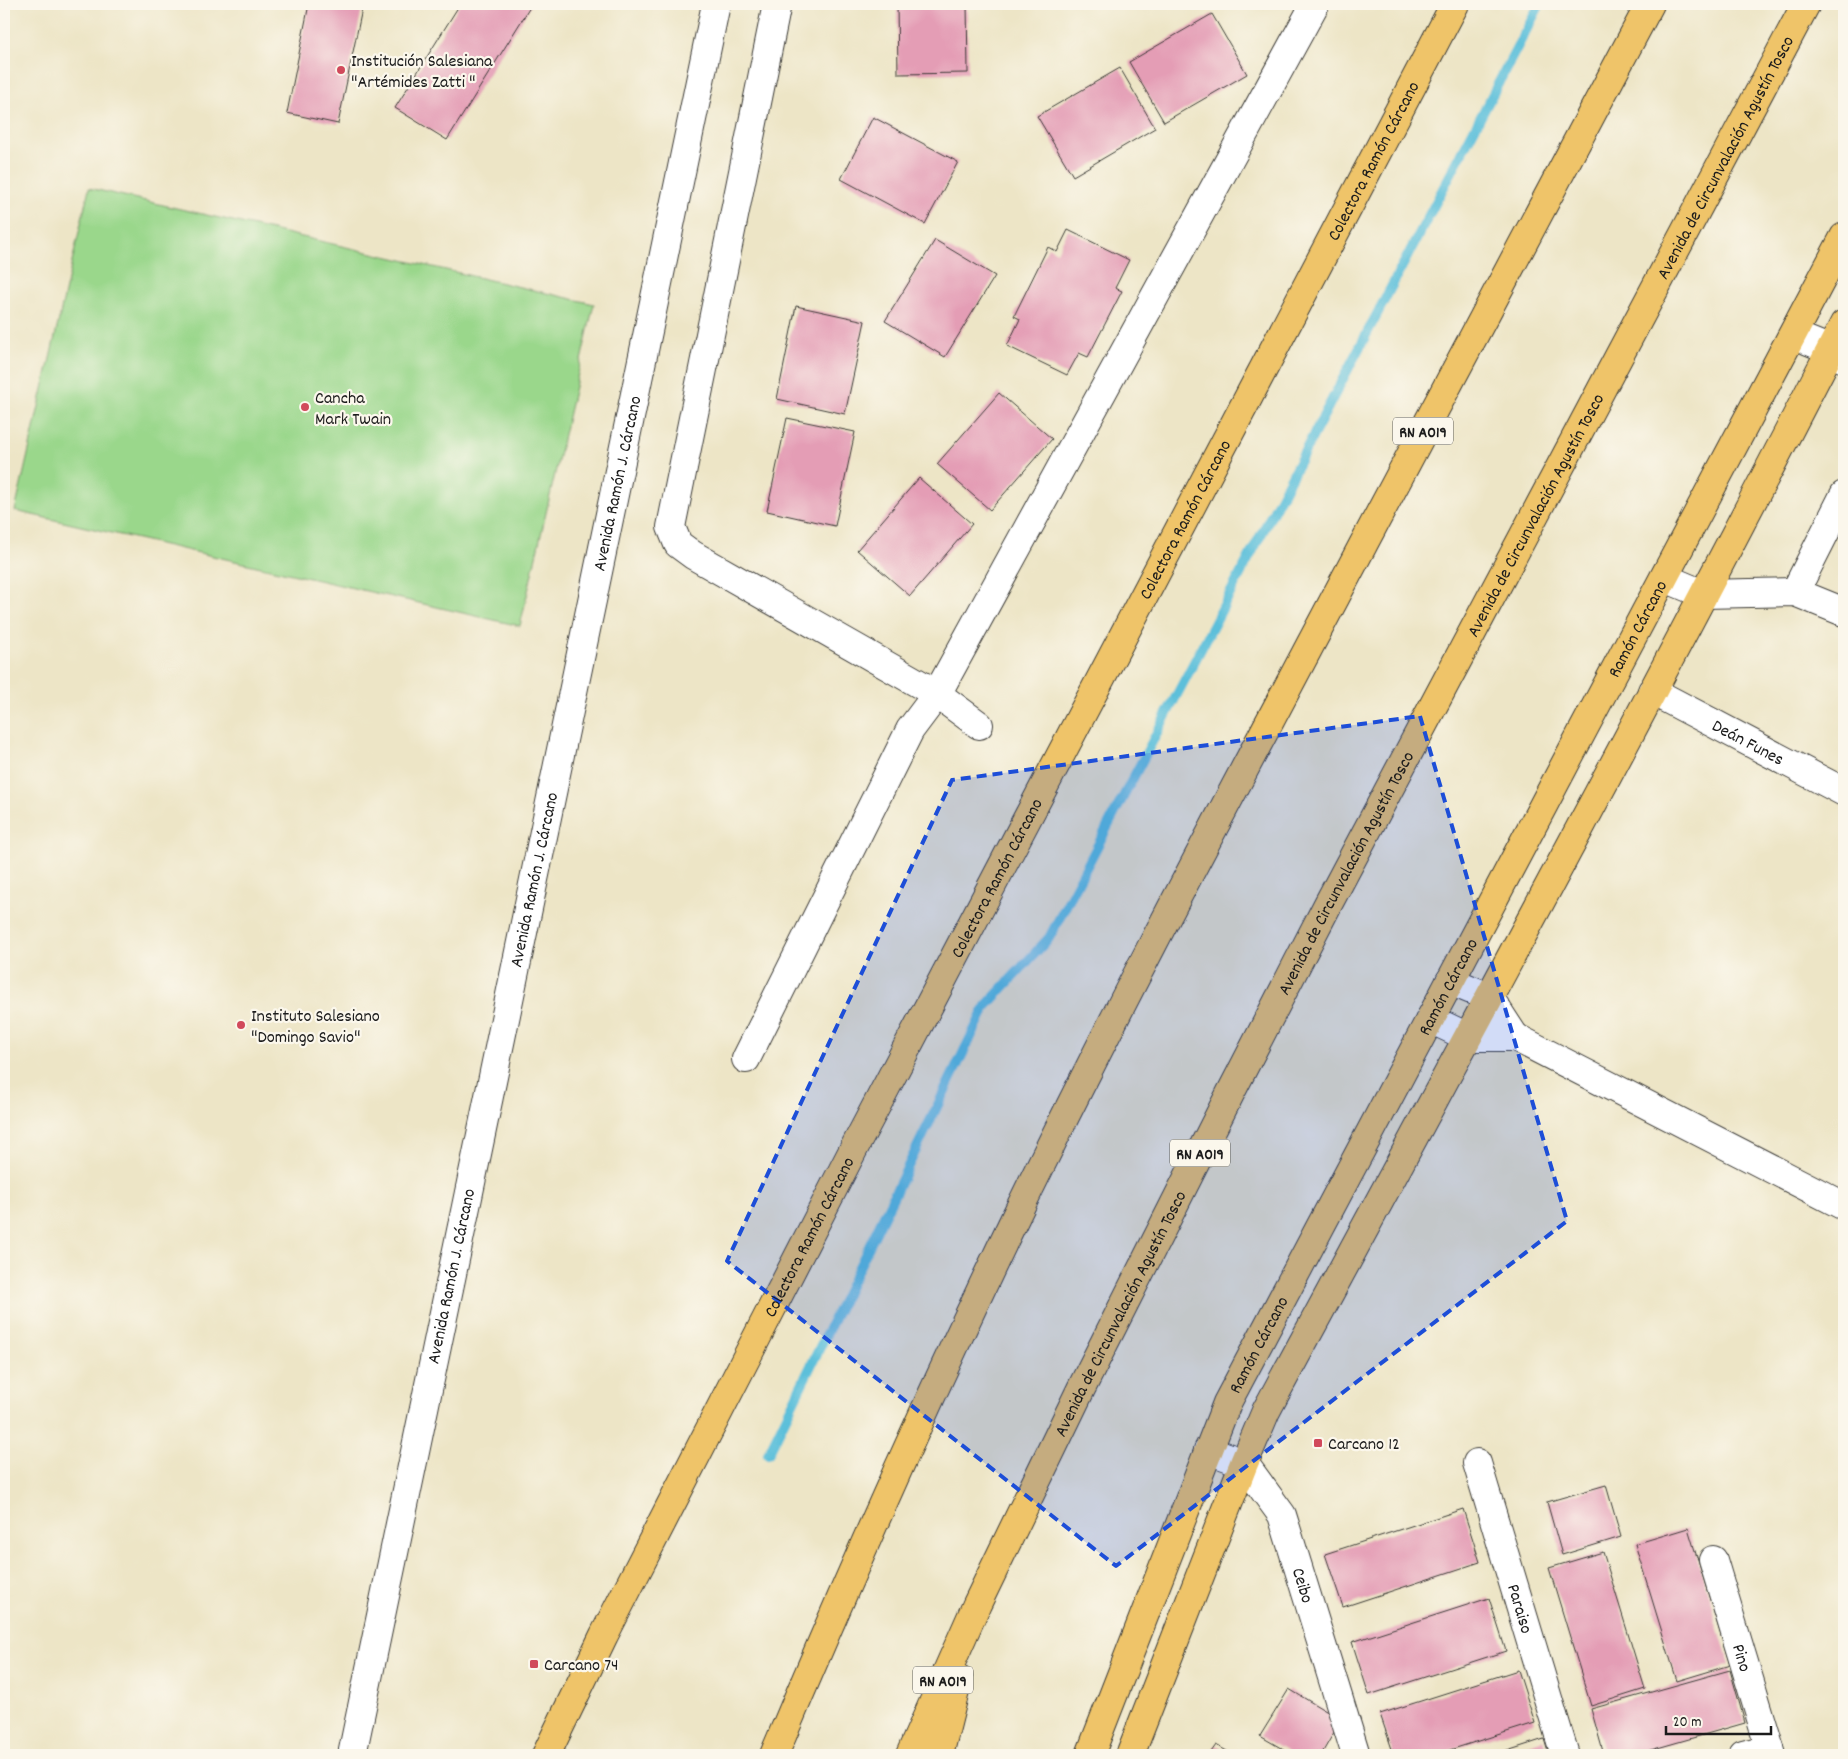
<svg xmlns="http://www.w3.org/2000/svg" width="1848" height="1759" font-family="Dekko,sans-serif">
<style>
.green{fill:#9ad78b;stroke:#5b7a54}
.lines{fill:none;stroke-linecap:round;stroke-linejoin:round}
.stream{stroke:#5cbfda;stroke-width:10}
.building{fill:#e49db5}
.minor-casing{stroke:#3b3a36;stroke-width:30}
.major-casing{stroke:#3b3a36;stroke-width:30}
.highway-casing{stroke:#3b3a36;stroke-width:30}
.minor{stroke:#fff;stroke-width:28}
.major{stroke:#efc469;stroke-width:28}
.highway{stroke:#efc469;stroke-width:28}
.marked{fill:#1d4ed8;fill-opacity:0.2;stroke:#1d4ed8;stroke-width:4;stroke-dasharray:10 6;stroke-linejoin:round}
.poi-dot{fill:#d1495b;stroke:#fbf7ec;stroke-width:2}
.labels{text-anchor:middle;stroke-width:4.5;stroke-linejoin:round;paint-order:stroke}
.shield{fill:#fbf7ec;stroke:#5f5e5a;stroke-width:1}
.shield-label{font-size:16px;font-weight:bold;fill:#1c1c1c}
.poi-label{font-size:18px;fill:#1c1c1c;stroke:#fbf7ec;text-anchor:start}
.street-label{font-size:18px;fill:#1c1c1c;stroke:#fbf7ec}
</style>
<rect width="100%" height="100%" fill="#fbf7ec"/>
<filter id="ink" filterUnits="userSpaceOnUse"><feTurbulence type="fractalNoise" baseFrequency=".02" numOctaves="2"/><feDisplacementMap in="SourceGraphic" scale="10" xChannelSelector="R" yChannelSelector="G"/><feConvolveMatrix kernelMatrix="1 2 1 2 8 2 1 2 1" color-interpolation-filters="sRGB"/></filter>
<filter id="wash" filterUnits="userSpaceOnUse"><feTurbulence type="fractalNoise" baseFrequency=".0096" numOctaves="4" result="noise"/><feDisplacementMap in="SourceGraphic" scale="20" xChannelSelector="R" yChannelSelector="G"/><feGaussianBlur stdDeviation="1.12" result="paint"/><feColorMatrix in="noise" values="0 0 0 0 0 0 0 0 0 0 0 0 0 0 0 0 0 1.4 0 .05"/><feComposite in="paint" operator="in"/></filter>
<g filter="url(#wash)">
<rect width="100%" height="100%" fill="#ede5c6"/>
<polygon class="green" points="89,188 594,304 520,626 15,511"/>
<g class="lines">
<polyline class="stream" points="768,1454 986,1006 1049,938 1540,4"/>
</g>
<g id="blocks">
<g class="building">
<polygon points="309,4 363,4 338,124 287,113"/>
<polygon points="460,4 532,4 447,140 395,108"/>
<polygon points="897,4 967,4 968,73 898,74"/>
<polygon points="1212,14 1247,74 1164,122 1129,62"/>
<polygon points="1120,68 1155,128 1073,176 1037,116"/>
<polygon points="873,117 958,162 925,224 841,179"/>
<polygon points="1068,230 1129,260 1115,288 1122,291 1088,357 1079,353 1067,375 1007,346 1020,319 1014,316 1048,247 1057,252"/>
<polygon points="935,240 995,276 945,357 885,321"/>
<polygon points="796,306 865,321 845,414 777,399"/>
<polygon points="999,393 1052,439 990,510 937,464"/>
<polygon points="787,418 855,432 835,526 767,511"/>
<polygon points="919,478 972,524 910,596 857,550"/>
<polygon points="1606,1485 1621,1537 1562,1555 1547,1502"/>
<polygon points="1463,1509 1480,1562 1343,1607 1325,1554"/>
<polygon points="1688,1528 1730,1665 1677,1681 1635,1544"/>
<polygon points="1603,1552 1645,1689 1591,1706 1549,1568"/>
<polygon points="1489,1598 1506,1651 1369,1695 1352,1642"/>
<polygon points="1518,1670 1535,1723 1434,1755 1394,1755 1380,1714"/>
<polygon points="1730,1670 1745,1723 1633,1755 1604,1755 1591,1709"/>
<polygon points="1289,1689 1341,1720 1321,1755 1293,1755 1260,1736"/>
<polygon points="1544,1739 1549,1755 1495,1755"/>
<polygon points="1216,1745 1234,1755 1209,1755"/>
</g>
</g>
</g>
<g filter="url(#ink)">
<use href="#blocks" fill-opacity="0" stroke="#3b3a36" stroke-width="1"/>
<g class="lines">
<g class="minor-casing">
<g id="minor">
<polyline points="777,4 671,527 678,544 693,555 937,694 979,725"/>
<polyline points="1794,335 1831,350 1844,359"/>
<polyline points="1665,578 1703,594 1795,592 1844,612"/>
<polyline points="1795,592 1844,495"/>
<path id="s1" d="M1652,691L1844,792"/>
<polyline points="1450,981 1489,997 1515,1037"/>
<polyline points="1430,1019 1468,1037 1515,1037 1844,1206"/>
<polyline points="746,1059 910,730 937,694 1315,4"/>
<path id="s2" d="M1208,1450L1244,1463L1282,1515L1356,1755"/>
<path id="s3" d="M1477,1463L1565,1755"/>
<path id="s4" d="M1713,1560L1772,1755"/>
<path id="s5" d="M352,1755C470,1171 596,588 716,4"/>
<polyline points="1743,1755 1770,1748"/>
</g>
</g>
<g class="major-casing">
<g id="major">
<path id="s6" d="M546,1755L604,1635L851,1154L1455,4"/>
<path id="s7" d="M1090,1755L1227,1403L1844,237"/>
<path d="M1130,1755L1244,1463L1266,1411C1461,1050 1657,689 1844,324"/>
</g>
</g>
<g class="highway-casing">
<g id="highway">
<path d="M774,1755C850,1574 930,1394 1016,1216C1126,989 1246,767 1364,543C1459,363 1554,183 1650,4"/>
<path id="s8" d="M910,1755L977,1604L1081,1389L1230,1094L1327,906L1806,4"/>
<polyline points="939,1755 958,1679"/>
</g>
</g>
<use href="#minor" class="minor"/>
<use href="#major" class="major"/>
<use href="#highway" class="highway"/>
</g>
</g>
<path class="marked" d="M1420,716L1567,1221L1116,1566L727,1261L952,780Z"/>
<g class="poi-dot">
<circle cx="341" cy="70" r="5"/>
<circle cx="305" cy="407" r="5"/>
<circle cx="241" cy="1025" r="5"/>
<rect x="1313" y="1438" width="10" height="10" rx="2.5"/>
<rect x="529" y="1659" width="10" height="10" rx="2.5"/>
</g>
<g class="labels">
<g class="shield">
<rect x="1393" y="417.5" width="60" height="27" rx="4"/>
<rect x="1170" y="1139.5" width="60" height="27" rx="4"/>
<rect x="913" y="1666.5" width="60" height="27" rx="4"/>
</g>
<g class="shield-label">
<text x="1423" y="437">RN A019</text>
<text x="1200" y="1159">RN A019</text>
<text x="943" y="1686">RN A019</text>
</g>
<g class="poi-label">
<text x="351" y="66">Institución Salesiana<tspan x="351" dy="21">"Artémides Zatti "</tspan></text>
<text x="315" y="403">Cancha<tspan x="315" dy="21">Mark Twain</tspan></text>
<text x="251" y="1021">Instituto Salesiano<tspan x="251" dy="21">"Domingo Savio"</tspan></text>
<text x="1328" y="1449">Carcano 12</text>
<text x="544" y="1670">Carcano 74</text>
</g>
<g class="street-label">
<text dy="6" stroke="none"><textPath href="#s8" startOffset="1794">Avenida de Circunvalación Agustín Tosco</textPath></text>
<text dy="6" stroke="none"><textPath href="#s6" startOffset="1796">Colectora Ramón Cárcano</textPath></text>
<text dy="6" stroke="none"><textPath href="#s5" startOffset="1299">Avenida Ramón J. Cárcano</textPath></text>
<text dy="6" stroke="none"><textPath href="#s8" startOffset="1389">Avenida de Circunvalación Agustín Tosco</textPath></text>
<text dy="6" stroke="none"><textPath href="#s6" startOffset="1391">Colectora Ramón Cárcano</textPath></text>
<text dy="6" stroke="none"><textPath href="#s7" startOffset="1254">Ramón Cárcano</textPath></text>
<text dy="6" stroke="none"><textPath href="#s1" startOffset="109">Deán Funes</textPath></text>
<text dy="6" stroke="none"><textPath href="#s8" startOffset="984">Avenida de Circunvalación Agustín Tosco</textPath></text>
<text dy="6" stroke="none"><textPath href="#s6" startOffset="986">Colectora Ramón Cárcano</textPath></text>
<text dy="6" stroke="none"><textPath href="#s5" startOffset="894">Avenida Ramón J. Cárcano</textPath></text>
<text dy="6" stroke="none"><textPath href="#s7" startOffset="849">Ramón Cárcano</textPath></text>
<text dy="6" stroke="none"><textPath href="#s6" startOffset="581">Colectora Ramón Cárcano</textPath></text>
<text dy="6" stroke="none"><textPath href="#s5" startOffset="489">Avenida Ramón J. Cárcano</textPath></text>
<text dy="6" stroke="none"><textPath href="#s8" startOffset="489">Avenida de Circunvalación Agustín Tosco</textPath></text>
<text dy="6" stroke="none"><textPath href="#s7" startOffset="444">Ramón Cárcano</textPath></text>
<text dy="6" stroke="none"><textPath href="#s2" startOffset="176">Ceibo</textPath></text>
<text dy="6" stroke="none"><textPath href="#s3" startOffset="152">Paraiso</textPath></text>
<text dy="6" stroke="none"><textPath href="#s4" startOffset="102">Pino</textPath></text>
</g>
</g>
<rect width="1848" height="1759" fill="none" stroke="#fbf7ec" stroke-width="20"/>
<path d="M1666 1726v8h105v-8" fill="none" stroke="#1c1c1c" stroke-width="2.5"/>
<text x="1673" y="1726" font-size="15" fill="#1c1c1c" stroke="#fbf7ec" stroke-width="4" paint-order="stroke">20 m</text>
</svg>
